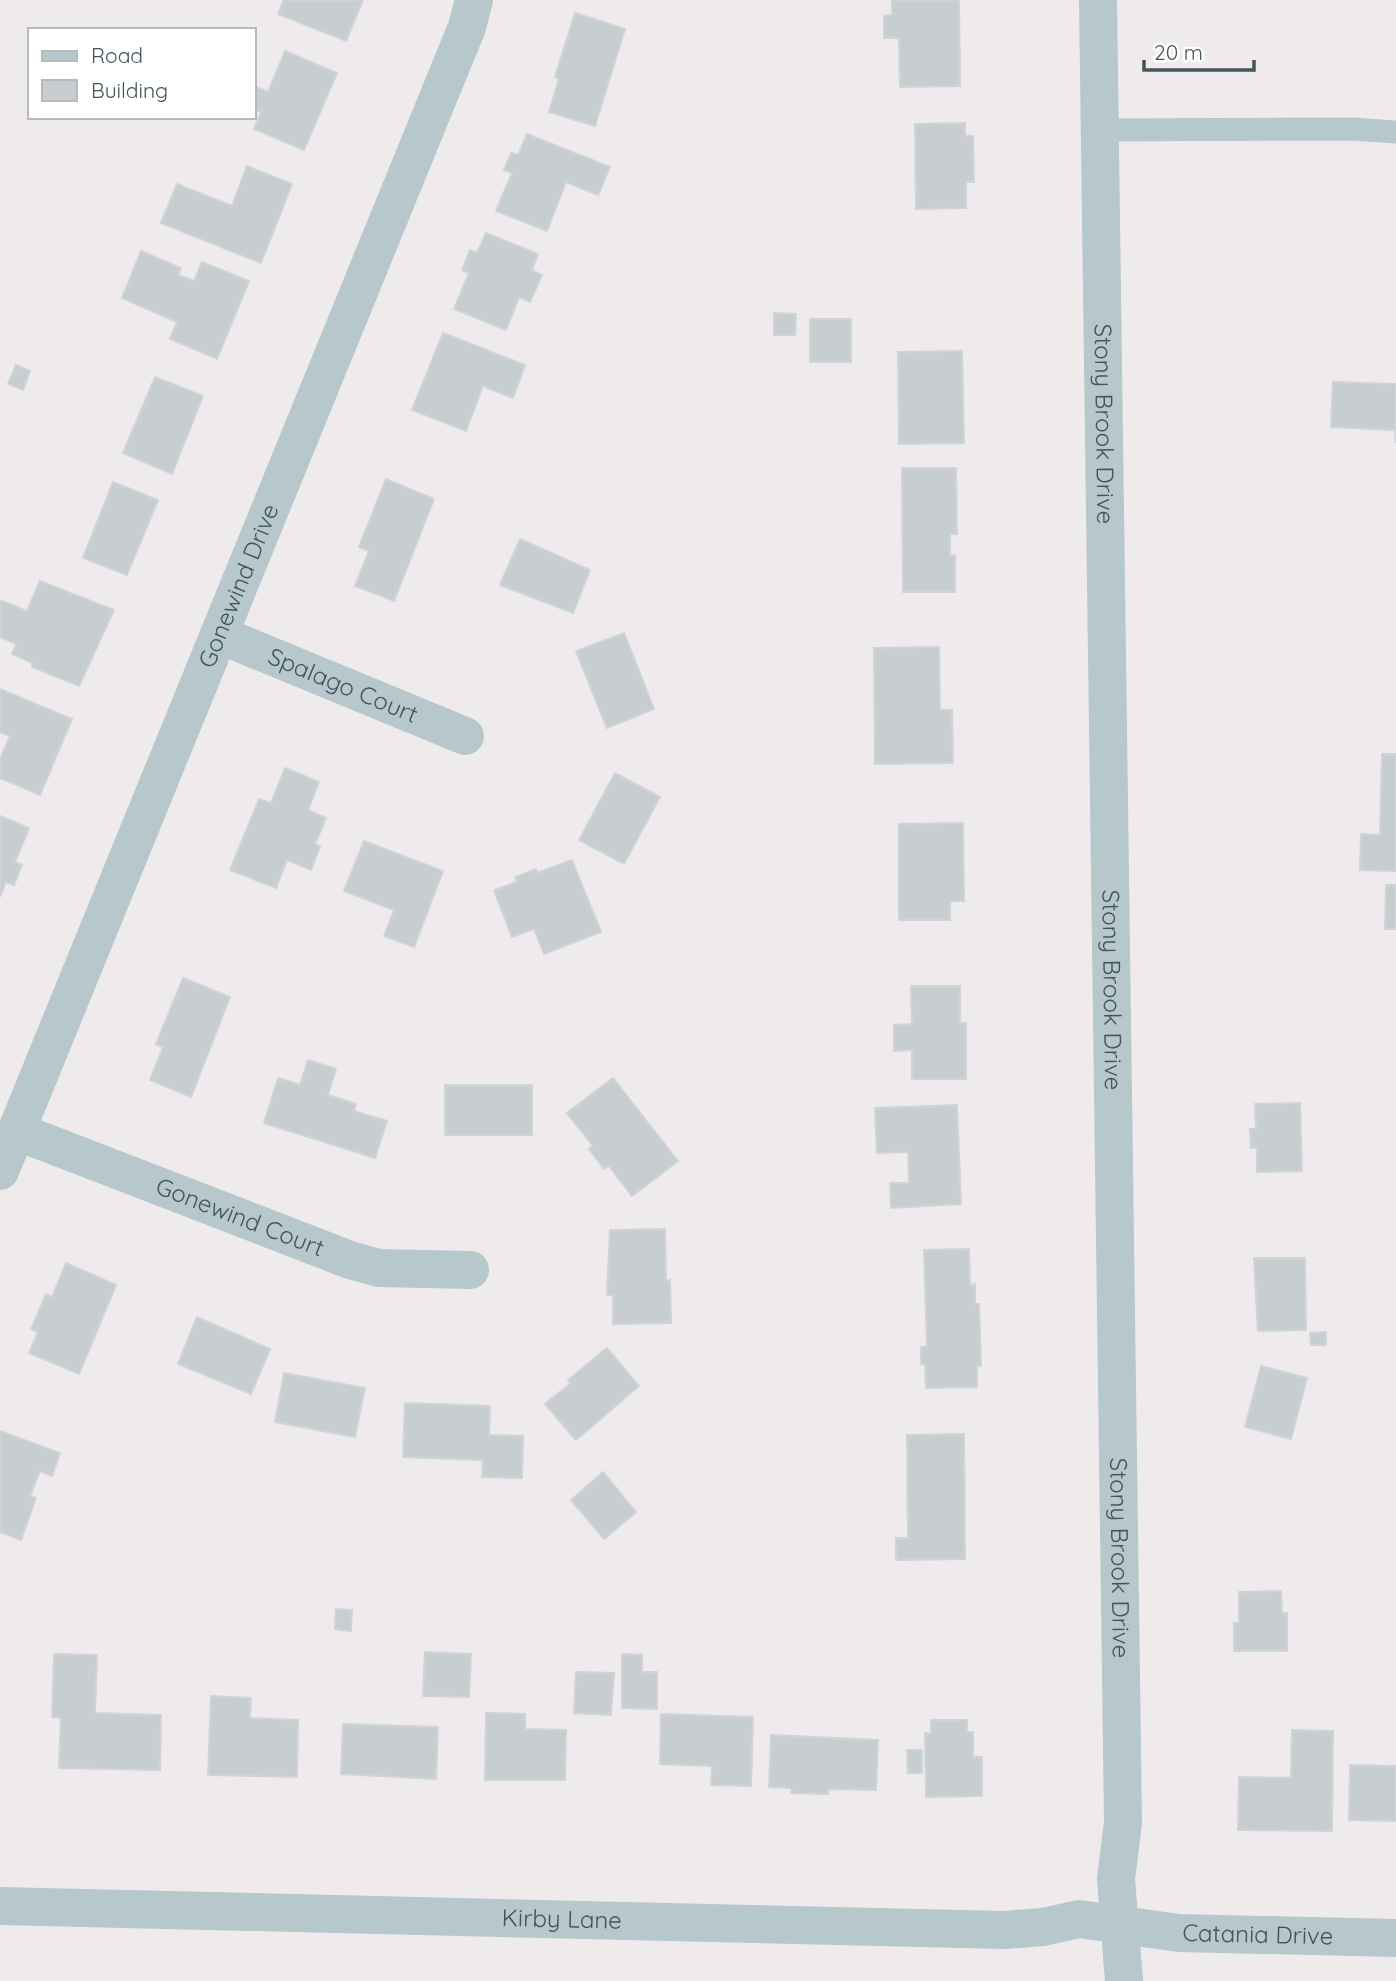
<svg xmlns="http://www.w3.org/2000/svg" width="1396" height="1981" font-family="Quicksand,sans-serif">
<style>
.building{fill:#c7cdd1;stroke:#ced4d8;stroke-width:2}
.lines{fill:none;stroke-linecap:round;stroke-linejoin:round}
.service{stroke:#b7c8cd;stroke-width:23}
.minor{stroke:#b7c8cd;stroke-width:38}
.tertiary{stroke:#b7c8cd;stroke-width:38}
.labels{text-anchor:middle;stroke-width:5;stroke-linejoin:round;paint-order:stroke}
.street-label{font-size:24px;fill:#42555b;stroke:#fff}
</style>
<rect width="100%" height="100%" fill="#efebec"/>
<g class="building">
<polygon points="284,0 363,0 346,41 278,14"/>
<polygon points="892,0 959,0 960,86 900,87 899,38 884,38 884,16 892,15"/>
<polygon points="575,13 625,29 595,126 549,112 559,79 555,77"/>
<polygon points="285,51 337,73 304,150 254,129 261,112 254,109 254,86 268,92"/>
<polygon points="965,123 965,136 973,136 974,182 966,182 966,208 916,209 915,124"/>
<polygon points="527,134 610,167 598,195 566,182 547,231 496,211 512,173 504,170 511,153 518,155"/>
<polygon points="247,166 292,184 261,263 161,223 177,184 232,206"/>
<polygon points="486,233 538,254 532,270 542,275 530,302 519,297 506,330 454,309 469,273 462,270 470,250 477,253"/>
<polygon points="141,251 181,268 178,275 194,281 202,262 249,281 217,359 170,339 177,322 122,298"/>
<polygon points="774,313 796,314 795,335 774,335"/>
<rect x="810" y="319" width="41" height="43"/>
<polygon points="443,333 525,365 513,398 483,386 466,431 412,410"/>
<polygon points="962,351 964,443 899,444 898,352"/>
<polygon points="16,365 30,371 23,390 8,384"/>
<polygon points="155,377 203,396 172,474 123,453"/>
<polygon points="1333,382 1396,384 1396,443 1395,430 1331,427"/>
<polygon points="902,468 956,468 957,534 950,534 950,556 955,555 955,592 903,592"/>
<polygon points="386,479 434,499 394,601 355,586 369,551 359,547"/>
<polygon points="113,482 158,500 127,575 83,558"/>
<polygon points="520,539 590,570 573,613 500,585"/>
<polygon points="40,581 114,610 79,686 32,667 33,663 12,654 16,644 0,637 0,600 27,611"/>
<polygon points="624,633 654,709 607,728 576,651"/>
<polygon points="939,647 940,710 952,710 953,763 875,764 874,648"/>
<polygon points="0,689 72,719 40,795 0,778 0,759 10,736 0,732"/>
<polygon points="1382,754 1396,754 1396,871 1360,870 1361,834 1380,835"/>
<polygon points="285,768 319,782 308,810 326,818 315,844 320,846 311,870 287,860 276,888 230,870 259,799 271,803"/>
<polygon points="615,773 660,797 624,864 579,840"/>
<polygon points="0,816 29,828 15,862 22,865 14,885 6,882 0,897"/>
<polygon points="963,823 964,901 950,901 950,920 899,920 899,824"/>
<polygon points="364,841 443,871 414,947 384,936 394,910 344,891"/>
<polygon points="572,860 601,932 544,954 534,929 512,937 494,890 517,882 515,877 536,869 537,873"/>
<polygon points="1386,885 1396,885 1396,929 1385,929"/>
<polygon points="183,978 230,997 191,1097 150,1080 163,1047 156,1044"/>
<polygon points="911,986 960,986 960,1023 966,1023 966,1079 912,1079 912,1050 894,1051 894,1025 912,1024"/>
<polygon points="308,1060 336,1069 328,1095 356,1104 354,1111 387,1121 375,1158 264,1123 278,1078 300,1085"/>
<polygon points="613,1078 678,1161 632,1196 609,1166 604,1169 589,1149 593,1146 567,1113"/>
<rect x="445" y="1085" width="87" height="50"/>
<polygon points="1300,1103 1302,1171 1257,1172 1257,1148 1251,1148 1250,1129 1256,1129 1255,1104"/>
<polygon points="957,1105 961,1204 891,1208 890,1183 909,1183 908,1152 877,1153 875,1108"/>
<polygon points="665,1229 666,1281 670,1280 671,1323 613,1324 613,1295 607,1295 610,1230"/>
<polygon points="969,1249 970,1285 975,1284 975,1304 979,1304 981,1366 977,1366 977,1387 926,1388 925,1364 921,1364 921,1347 927,1347 924,1250"/>
<polygon points="1254,1258 1305,1258 1306,1330 1258,1331"/>
<polygon points="66,1263 116,1285 79,1374 29,1353 38,1332 31,1329 46,1294 52,1297"/>
<polygon points="197,1317 270,1349 251,1394 178,1364"/>
<polygon points="1326,1332 1326,1345 1311,1345 1310,1333"/>
<polygon points="607,1348 639,1386 576,1440 545,1404 571,1383 568,1380"/>
<polygon points="1261,1366 1307,1378 1291,1439 1245,1427"/>
<polygon points="284,1373 365,1388 355,1437 275,1422"/>
<polygon points="405,1403 490,1406 489,1435 523,1436 522,1478 482,1477 483,1460 403,1457"/>
<polygon points="0,1431 60,1453 52,1476 40,1471 30,1496 36,1498 21,1540 0,1532"/>
<polygon points="964,1434 965,1559 896,1560 896,1538 908,1538 907,1435"/>
<polygon points="603,1472 636,1512 604,1539 571,1500"/>
<polygon points="1281,1591 1282,1613 1287,1613 1287,1651 1234,1651 1234,1623 1239,1623 1239,1592"/>
<polygon points="336,1609 352,1610 351,1631 335,1629"/>
<polygon points="425,1652 471,1654 469,1697 423,1696"/>
<polygon points="54,1654 97,1655 95,1713 161,1715 160,1770 59,1768 61,1718 52,1717"/>
<polygon points="622,1654 642,1655 642,1672 657,1672 657,1709 622,1708"/>
<polygon points="576,1672 614,1673 611,1715 574,1713"/>
<polygon points="211,1696 251,1698 250,1718 298,1720 297,1777 208,1775"/>
<polygon points="486,1713 525,1714 525,1729 566,1730 565,1780 485,1780"/>
<polygon points="661,1714 753,1717 751,1786 711,1785 712,1766 660,1764"/>
<polygon points="931,1720 967,1720 967,1732 973,1732 973,1757 982,1757 982,1796 926,1797 925,1733 931,1734"/>
<polygon points="343,1724 438,1727 436,1779 341,1774"/>
<polygon points="1292,1730 1333,1731 1332,1831 1238,1830 1239,1777 1291,1778"/>
<polygon points="771,1735 878,1740 876,1790 828,1789 828,1794 791,1793 792,1788 769,1787"/>
<polygon points="907,1750 922,1750 922,1773 908,1773"/>
<polygon points="1350,1765 1396,1766 1396,1821 1349,1820"/>
</g>
<g class="lines">
<polyline class="service" points="1099,130 1353,129 1396,132"/>
<g class="minor">
<path id="s1" d="M220,635L465,736"/>
<path id="s2" d="M16,1131L350,1260L379,1268L470,1270"/>
<path id="s3" d="M0,1171L467,27L474,0"/>
<path id="s4" d="M0,1906L1004,1930L1043,1927L1079,1919L1179,1933L1396,1938"/>
</g>
<path class="tertiary" id="s5" d="M1098,0L1123,1822L1116,1879L1124,1981"/>
</g>
<g class="labels">
<g class="street-label">
<text dy="8" stroke="none"><textPath href="#s5" startOffset="424">Stony Brook Drive</textPath></text>
<text dy="8" stroke="none"><textPath href="#s3" startOffset="632">Gonewind Drive</textPath></text>
<text dy="8" stroke="none"><textPath href="#s1" startOffset="133">Spalago Court</textPath></text>
<text dy="8" stroke="none"><textPath href="#s5" startOffset="990">Stony Brook Drive</textPath></text>
<text dy="8" stroke="none"><textPath href="#s2" startOffset="240">Gonewind Court</textPath></text>
<text dy="8" stroke="none"><textPath href="#s5" startOffset="1558">Stony Brook Drive</textPath></text>
<text dy="8" stroke="none"><textPath href="#s4" startOffset="562">Kirby Lane</textPath></text>
<text dy="8" stroke="none"><textPath href="#s4" startOffset="1260">Catania Drive</textPath></text>
</g>
</g>
<rect x="28" y="28" width="228" height="91" fill="#ffffff" stroke="#b3bbbd" stroke-width="2"/>
<rect x="42" y="51" width="35" height="10" fill="#b7c8cd" stroke="#b3bbbd" stroke-width="2"/>
<text x="91" y="63" font-size="21" fill="#42555b">Road</text>
<rect x="42" y="80" width="35" height="21" fill="#c7cdd1" stroke="#b3bbbd" stroke-width="2"/>
<text x="91" y="98" font-size="21" fill="#42555b">Building</text>
<path d="M1144 60v10h110v-10" fill="none" stroke="#42555b" stroke-width="3.5"/>
<text x="1154" y="60" font-size="21" fill="#42555b" stroke="#ffffff" stroke-width="5" paint-order="stroke">20 m</text>
</svg>
